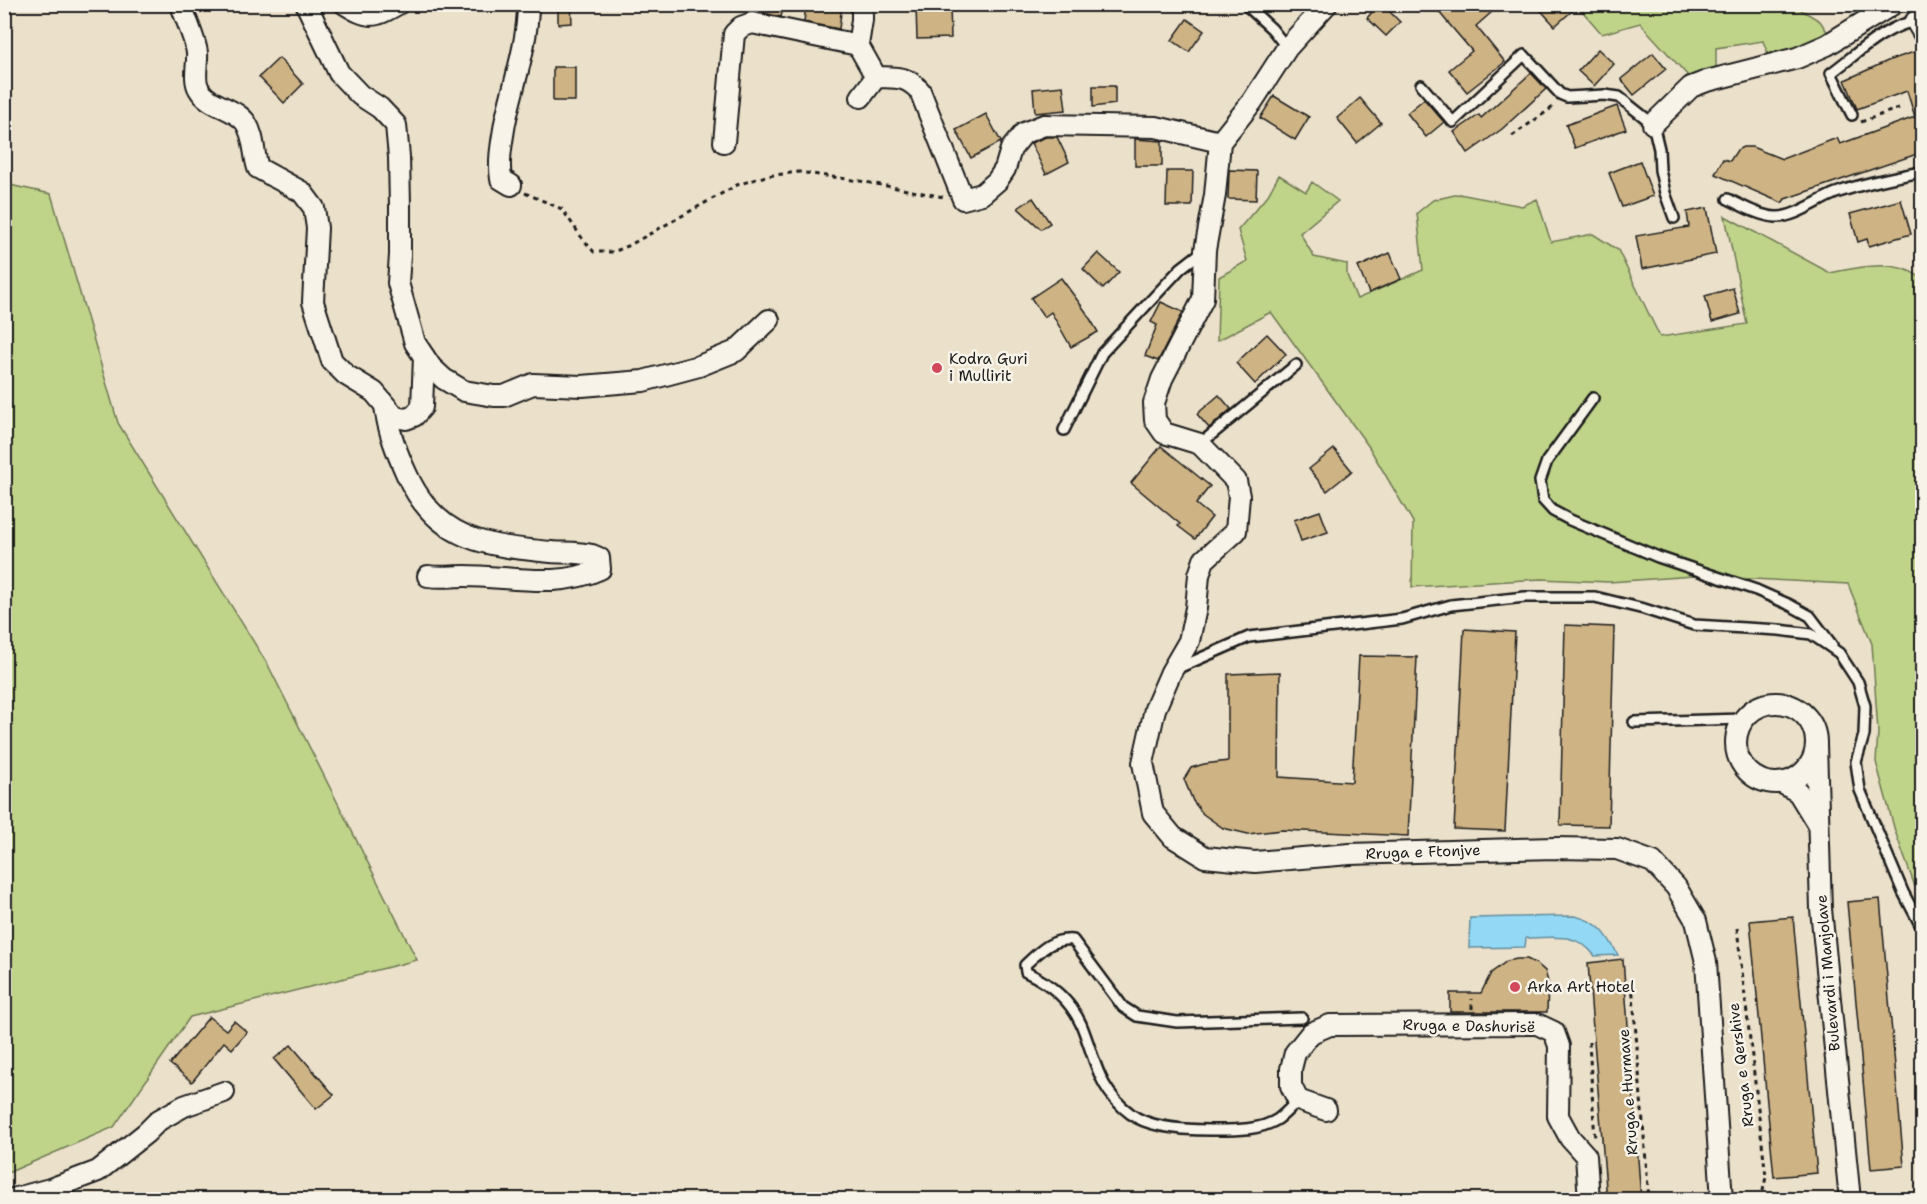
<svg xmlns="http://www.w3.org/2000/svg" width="1927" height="1204" font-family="'Shantell Sans',sans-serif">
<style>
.green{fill:#bfd489;stroke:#6e7852;stroke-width:1.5}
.water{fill:#93d9f5;stroke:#638d9e;stroke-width:1.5}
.building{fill:#ceb384;stroke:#1c1c1c;stroke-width:1.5}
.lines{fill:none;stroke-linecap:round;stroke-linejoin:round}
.service-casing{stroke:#1c1c1c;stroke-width:14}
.minor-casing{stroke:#1c1c1c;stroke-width:24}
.path{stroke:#1c1c1c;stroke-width:3;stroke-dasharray:4.5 4.5;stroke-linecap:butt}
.service{stroke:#f7f3e8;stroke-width:9}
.minor{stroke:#f7f3e8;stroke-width:20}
.poi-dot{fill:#d1495b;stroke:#f7f3e8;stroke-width:2}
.labels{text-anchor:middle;stroke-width:5;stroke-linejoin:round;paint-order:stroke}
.poi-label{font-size:15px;fill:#1c1c1c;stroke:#f7f3e8;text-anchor:start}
.street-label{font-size:15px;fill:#1c1c1c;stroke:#f7f3e8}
</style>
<rect width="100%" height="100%" fill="#ebe0ca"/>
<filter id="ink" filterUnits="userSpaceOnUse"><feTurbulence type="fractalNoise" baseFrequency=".0167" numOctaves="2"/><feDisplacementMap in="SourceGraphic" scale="12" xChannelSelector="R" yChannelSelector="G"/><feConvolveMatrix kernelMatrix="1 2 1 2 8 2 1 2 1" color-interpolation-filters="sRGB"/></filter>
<g filter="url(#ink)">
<g class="green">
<polygon points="1577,5 1793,5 1820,21 1828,33 1801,46 1768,54 1763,41 1716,48 1716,71 1689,77 1640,23 1602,34"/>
<path d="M1279,175L1306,192L1312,182L1338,201L1300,233L1314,257L1347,264V275L1357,299L1423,270L1417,213L1433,200L1459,194L1522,206L1537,199L1551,242L1593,234L1618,250L1660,337L1747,324L1725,216L1830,273C1860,267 1897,258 1922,279V902L1918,895L1895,831L1876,762L1878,732L1872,644L1848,584L1694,576L1609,582L1541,579L1412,587L1413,522L1369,447L1271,312L1217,341L1219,277L1247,261L1238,230L1268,195Z"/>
<polygon points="5,184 51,194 118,423 268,665 417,960 190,1017 114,1127 5,1174"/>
</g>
<path class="water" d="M1574,916C1599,921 1607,934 1618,955L1595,956C1576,931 1554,938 1526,938L1525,947L1469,948L1470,918Z"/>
<g class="building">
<polygon points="558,4 571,4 572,23 558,24"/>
<polygon points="766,4 784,4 781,17 764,13"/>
<polygon points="806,4 842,4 839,29 804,22"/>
<polygon points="1379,4 1382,4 1400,22 1386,36 1367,18"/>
<polygon points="1446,4 1501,4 1476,26 1505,62 1467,92 1449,70 1472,51 1438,11"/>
<polygon points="1535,4 1566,4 1572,11 1555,26"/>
<polygon points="950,6 951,38 917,39 916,7"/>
<polygon points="1187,19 1204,31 1189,52 1172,40"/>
<polygon points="1598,49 1614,64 1594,86 1578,71"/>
<polygon points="1923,49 1923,152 1785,199 1782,203 1715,174 1723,159 1730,161 1737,150 1743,147 1752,147 1782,159 1837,138 1840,144 1915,117 1907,91 1857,109 1845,80 1890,60"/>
<polygon points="1653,53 1666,69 1634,95 1621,79"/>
<polygon points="279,58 303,84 284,103 259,77"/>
<rect x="553" y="67" width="22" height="34"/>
<polygon points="1531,73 1546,89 1502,129 1468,153 1454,132 1479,115 1481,118"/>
<polygon points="1063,86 1066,110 1035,113 1033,89"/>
<polygon points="1093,86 1115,86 1115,104 1093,107"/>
<polygon points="1274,96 1309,117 1295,140 1260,118"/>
<polygon points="1360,98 1381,123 1357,143 1337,118"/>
<polygon points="1424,99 1444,122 1426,137 1407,113"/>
<polygon points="1617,106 1626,129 1575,148 1566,125"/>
<polygon points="986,114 1001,142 971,158 956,130"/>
<polygon points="1046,137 1057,137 1069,162 1046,174 1031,143"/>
<polygon points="1135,139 1162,141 1162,166 1135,166"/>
<polygon points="1640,161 1653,196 1622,207 1609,173"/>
<polygon points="1229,170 1257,171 1256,200 1228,199"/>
<polygon points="1167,171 1193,171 1192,206 1166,206"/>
<polygon points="1033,198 1050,223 1041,229 1018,208"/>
<polygon points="1901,200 1911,234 1869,246 1867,239 1858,242 1850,214"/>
<polygon points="1707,208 1716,254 1642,269 1636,236 1689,227 1687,212"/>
<polygon points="1098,253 1119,272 1103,289 1083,269"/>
<polygon points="1390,253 1401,279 1369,293 1358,267"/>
<polygon points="1061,278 1086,312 1098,332 1071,347 1051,312 1044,317 1031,298"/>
<polygon points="1733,288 1740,314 1712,322 1705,296"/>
<polygon points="1161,302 1183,312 1158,361 1145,356 1157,325 1151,322"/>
<polygon points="1267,334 1286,354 1255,384 1236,363"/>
<polygon points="1219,395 1231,409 1209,428 1197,414"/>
<polygon points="1161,446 1210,486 1196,504 1212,517 1195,539 1178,526 1180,524 1131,483"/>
<polygon points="1334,449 1352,471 1327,491 1309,469"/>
<polygon points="1320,511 1328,532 1301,541 1294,520"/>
<polygon points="1565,625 1614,627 1609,826 1560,825"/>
<polygon points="1464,629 1515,632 1505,831 1454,829"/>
<polygon points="1359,656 1417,657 1408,836 1282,830 1248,834 1223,828 1203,814 1193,801 1184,779 1191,768 1204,764 1228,761 1228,674 1280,672 1279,777 1352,782"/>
<polygon points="1880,899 1904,1166 1871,1169 1847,902"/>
<polygon points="1793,917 1817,1173 1774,1177 1750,921"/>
<polygon points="1517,959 1527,959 1537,964 1545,971 1548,982 1547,1012 1450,1012 1450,993 1481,993 1491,973 1507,961"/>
<polygon points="1623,959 1636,1132 1641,1200 1607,1200 1592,1016 1588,963"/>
<polygon points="209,1017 226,1030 234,1021 247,1032 232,1049 224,1042 192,1082 170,1064"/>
<polygon points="291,1045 334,1095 316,1109 274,1059"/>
</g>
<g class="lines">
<g class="service-casing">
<g id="service">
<polyline points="1245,4 1272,29 1287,48"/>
<polyline points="1421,85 1453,122 1524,55 1560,94 1567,97 1605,95 1619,97 1653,124 1659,149 1660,170 1665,193 1674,218"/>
<path d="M1852,115L1831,73C1857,54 1885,26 1916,21"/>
<path d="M1728,199C1743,206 1759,216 1776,217C1794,218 1818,200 1836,193C1865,183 1893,177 1922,172"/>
<polyline points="1593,398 1547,461 1540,481 1543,500 1553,511 1570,520 1658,557 1756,590 1788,604 1810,616 1832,645"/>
<polyline points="1064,430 1102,353 1181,268 1203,251"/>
<polyline points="1200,444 1296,365"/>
<polyline points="1176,669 1249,637 1402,619 1451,605 1525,597 1595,597 1644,609 1694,625 1779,630 1811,634 1839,653 1858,682 1865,706 1864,735 1856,762 1860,790 1903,892 1922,928"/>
<polyline points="1634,722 1744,719"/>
<path d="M1298,1100C1292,1106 1285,1114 1278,1119C1260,1131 1232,1130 1211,1130C1189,1130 1149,1128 1131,1114C1097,1089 1096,1060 1081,1024C1070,1000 1049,983 1026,972L1025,965C1040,951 1052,938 1073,940L1123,1007L1137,1016L1177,1022L1302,1018"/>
</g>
</g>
<g class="minor-casing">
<g id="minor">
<path d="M181,4C185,18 196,41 197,53C198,64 193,79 199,89C209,107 235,107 246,123C255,137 253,153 258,168L302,192L314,208L317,228L313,302L332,361L346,375L374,392L395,417L406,419L414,416L422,407L424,357"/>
<polyline points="306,4 339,73 360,95 380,108 396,125 399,157 400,206 400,255 398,283 415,343 431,367 444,379 464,391 494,396 504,396 533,384 582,386 643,381 699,366 736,351 769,320"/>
<path d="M345,4C369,19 374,18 398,4"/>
<polyline points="1327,4 1287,48 1252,102 1220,142 1215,195 1205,250 1203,299 1162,379 1154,403 1155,420 1164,433 1200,444 1236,481 1239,496 1236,531 1204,560 1199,575 1196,608 1189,641 1171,672 1155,709 1143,763 1153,813 1173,837 1205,857 1255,862 1350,854 1554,848 1617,849 1653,862 1676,887 1696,921 1706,962 1722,1200"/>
<polyline points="1916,21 1922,31"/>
<path d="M876,77C896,78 906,75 920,91L963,199L982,194L997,181L1005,169L1011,149L1024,133L1044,125L1156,127L1220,142"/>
<polyline points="861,97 876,77 858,45 862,20 862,4"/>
<polyline points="1653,124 1691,87 1707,81 1797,58 1827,45 1893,4"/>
<polyline points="724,142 734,34 741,27 752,23 858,45"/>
<path d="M511,185L501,179C498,160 502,142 505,123C513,85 528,44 528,4"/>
<path d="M385,406C388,431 397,453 407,475C437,541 486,546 551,552C565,553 578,552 592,555L599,558L600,569C558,589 509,576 465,576C452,576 441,578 428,576"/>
<circle cx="1776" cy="743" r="40"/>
<polyline points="1816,745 1821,909 1850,1200"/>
<polyline points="1782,783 1798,792 1817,823"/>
<polyline points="1326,1110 1298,1100 1291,1086 1291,1069 1295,1053 1311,1033 1330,1025 1537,1024 1554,1032 1559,1046 1558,1116 1570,1138 1586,1156 1589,1200"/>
<polyline points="9,1200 50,1189 98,1171 146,1133 159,1120 184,1106 224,1092"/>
</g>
</g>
<g class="path">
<polyline points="1861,122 1899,108"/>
<polyline points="1512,136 1556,105"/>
<polyline points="525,193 562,209 582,238 594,252 613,252 628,246 737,185 766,176 799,172 860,181 944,197"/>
<polyline points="1737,928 1766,1177 1761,1200"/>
<polyline points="1632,983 1649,1200"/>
<polyline points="1472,1009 1472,999"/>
<polyline points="1589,1042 1595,1140"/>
</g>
<use href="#service" class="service"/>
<use href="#minor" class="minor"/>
</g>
</g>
<g class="poi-dot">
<circle cx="937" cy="368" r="6"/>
<circle cx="1515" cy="987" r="6"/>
</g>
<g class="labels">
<g class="poi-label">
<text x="949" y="364">Kodra Guri<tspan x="949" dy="17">i Mullirit</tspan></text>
<text x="1527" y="992">Arka Art Hotel</text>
</g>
<g class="street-label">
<text transform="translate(1423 852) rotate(-2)" y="5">Rruga e Ftonjve</text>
<text transform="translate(1828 973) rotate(-95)" y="5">Bulevardi i Manjolave</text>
<text transform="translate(1469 1026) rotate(1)" y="5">Rruga e Dashurisë</text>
<text transform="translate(1741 1065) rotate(-97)" y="5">Rruga e Qershive</text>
<text transform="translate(1628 1092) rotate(-94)" y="5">Rruga e Hurmave</text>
</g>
</g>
<rect width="1927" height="1204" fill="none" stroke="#f7f3e8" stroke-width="24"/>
<rect x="12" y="12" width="1903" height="1180" fill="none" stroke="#1c1c1c" stroke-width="2" filter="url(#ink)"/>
</svg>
